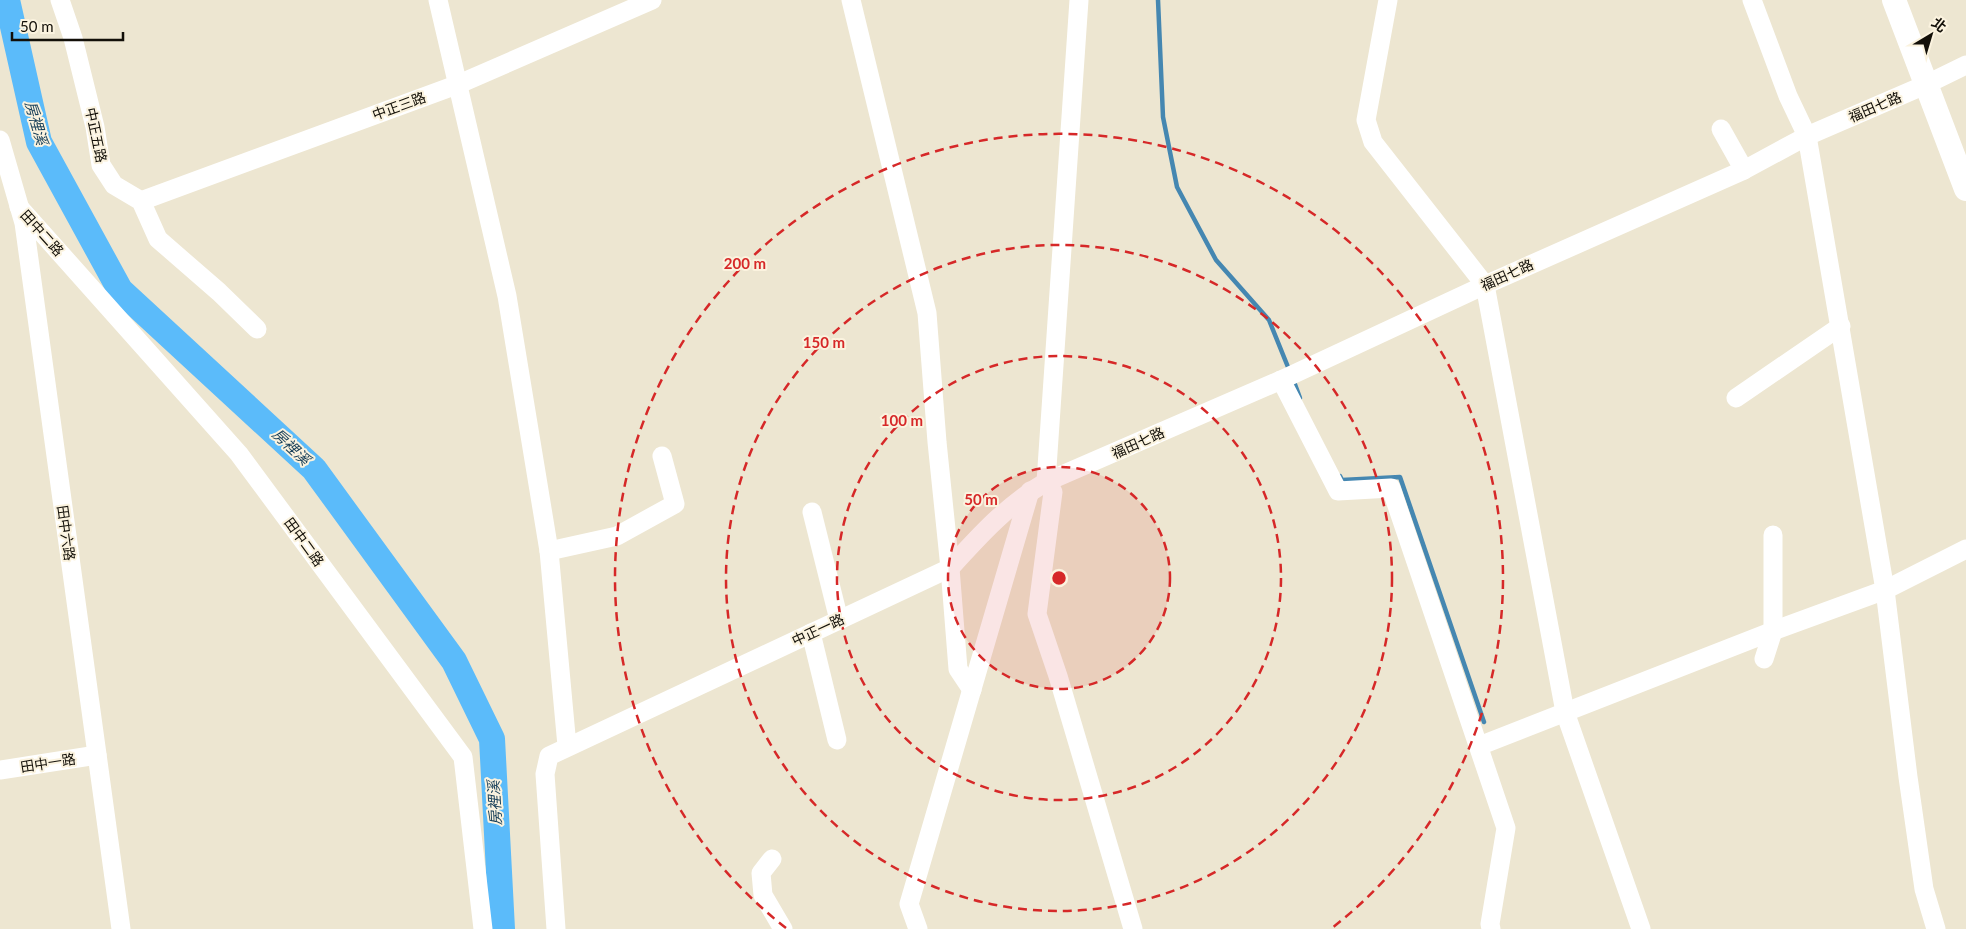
<svg xmlns="http://www.w3.org/2000/svg" width="1966" height="929" font-family="Lato,'Noto Sans TC',sans-serif">
<style>
.lines{fill:none;stroke-linecap:round;stroke-linejoin:round}
.stream{stroke:#4587b1;stroke-width:4.5}
.river{stroke:#5bbbfa;stroke-width:26}
.minor{stroke:#fff;stroke-width:19}
.major{stroke:#fff;stroke-width:24}
.ring{fill:none;stroke:#d62828;stroke-width:2.5;stroke-dasharray:9 6}
.labels{text-anchor:middle;stroke-width:4;stroke-linejoin:round;paint-order:stroke}
.street-label{font-size:14px;fill:#120f08;stroke:#fbf3df}
.water-label{font-size:15px;font-style:italic;fill:#163e58;stroke:#fbf3df}
.centre{fill:#d62828;stroke:#fbf3df;stroke-width:2.5}
.ring-label{font-size:15px;text-anchor:middle;font-weight:bold;fill:#d62828;stroke:#fbf3df;stroke-width:4;stroke-linejoin:round;paint-order:stroke}
</style>
<rect width="100%" height="100%" fill="#ede6d1"/>
<g class="lines">
<g class="stream">
<polyline points="1158,0 1163,117 1177,187 1216,260 1269,320 1290,372"/>
<polyline points="1293,379 1300,398"/>
<polyline points="1340,476 1342,480 1400,477 1484,722"/>
</g>
<polyline class="river" points="7,0 39,142 120,290 314,469 454,661 492,739 502,929"/>
<g class="minor">
<polyline points="60,0 73,38 95,127 101,165 114,185 141,201 158,239 219,292 257,329"/>
<polyline points="438,0 507,296 549,551 567,746"/>
<polyline points="851,0 927,313 937,442 950,568 958,669 972,690"/>
<polyline points="1079,0 1046,482 1053,492 1037,614 1058,676 1133,929"/>
<polyline points="1388,0 1366,120 1373,142 1485,285 1565,712 1641,929"/>
<polyline points="1752,0 1788,96 1807,136 1885,590 1908,777 1924,889 1936,929"/>
<polyline points="1721,129 1744,170"/>
<polyline points="0,140 24,223 121,929"/>
<polyline points="141,201 459,84 652,0"/>
<polyline points="19,207 239,454 463,757 483,929"/>
<polyline points="1281,380 1338,491 1391,488 1506,828 1490,924 1491,929"/>
<polyline points="1736,398 1841,326"/>
<polyline points="812,512 839,620"/>
<polyline points="549,551 617,536 675,504 662,456"/>
<polyline points="811,633 837,740"/>
<polyline points="1764,659 1773,631 1773,535"/>
<polyline points="1479,746 1773,631 1885,590 1966,549"/>
<polyline points="0,770 97,755"/>
<polyline points="772,859 761,873 763,895 783,929"/>
<path d="M556,929L545,774L549,756L950,568C979,536 1008,504 1046,482L1281,380L1485,285L1744,170L1807,136L1925,85L1966,65"/>
<polyline points="918,929 909,904 1030,491"/>
</g>
<polyline class="major" points="1894,0 1966,189"/>
</g>
<circle cx="1059" cy="578" r="111" fill="#d62828" fill-opacity=".12"/>
<g class="ring">
<circle cx="1059" cy="578" r="111"/>
<circle cx="1059" cy="578" r="222"/>
<circle cx="1059" cy="578" r="333"/>
<path d="M786 928A444 444 0 1 1 1332 928"/>
</g>
<g class="labels">
<g class="street-label">
<text transform="translate(399 106) rotate(-20)" y="5">中正三路</text>
<text transform="translate(1875 107) rotate(-23)" y="5">福田七路</text>
<text transform="translate(96 135) rotate(78)" y="5">中正五路</text>
<text transform="translate(42 233) rotate(48)" y="5">田中二路</text>
<text transform="translate(1507 275) rotate(-24)" y="5">福田七路</text>
<text transform="translate(1138 443) rotate(-24)" y="5">福田七路</text>
<text transform="translate(66 533) rotate(82)" y="5">田中六路</text>
<text transform="translate(304 542) rotate(54)" y="5">田中二路</text>
<text transform="translate(818 630) rotate(-25)" y="5">中正一路</text>
<text transform="translate(48 763) rotate(-9)" y="5">田中一路</text>
</g>
<g class="water-label">
<text transform="translate(36 123) rotate(74)" y="5">房裡溪</text>
<text transform="translate(291 447) rotate(43)" y="5">房裡溪</text>
<text transform="translate(495 803) rotate(-93)" y="5">房裡溪</text>
</g>
</g>
<circle cx="1059" cy="578" r="8" class="centre"/>
<g class="ring-label">
<text x="745" y="269">200 m</text>
<text x="824" y="348">150 m</text>
<text x="902" y="426">100 m</text>
<text x="981" y="505">50 m</text>
</g>
<g transform="translate(1931 35) rotate(38)" stroke="#fbf3df" stroke-width="4" paint-order="stroke">
<path d="M0-4L9 19L0 12L-9 19Z" fill="#120f08"/>
<text y="-8" font-size="14" font-weight="bold" text-anchor="middle" fill="#120f08">北</text>
</g>
<path d="M12 32v8h111v-8" fill="none" stroke="#120f08" stroke-width="2.5"/>
<text x="20" y="32" font-size="15" fill="#120f08" stroke="#fbf3df" stroke-width="4" paint-order="stroke">50 m</text>
</svg>
